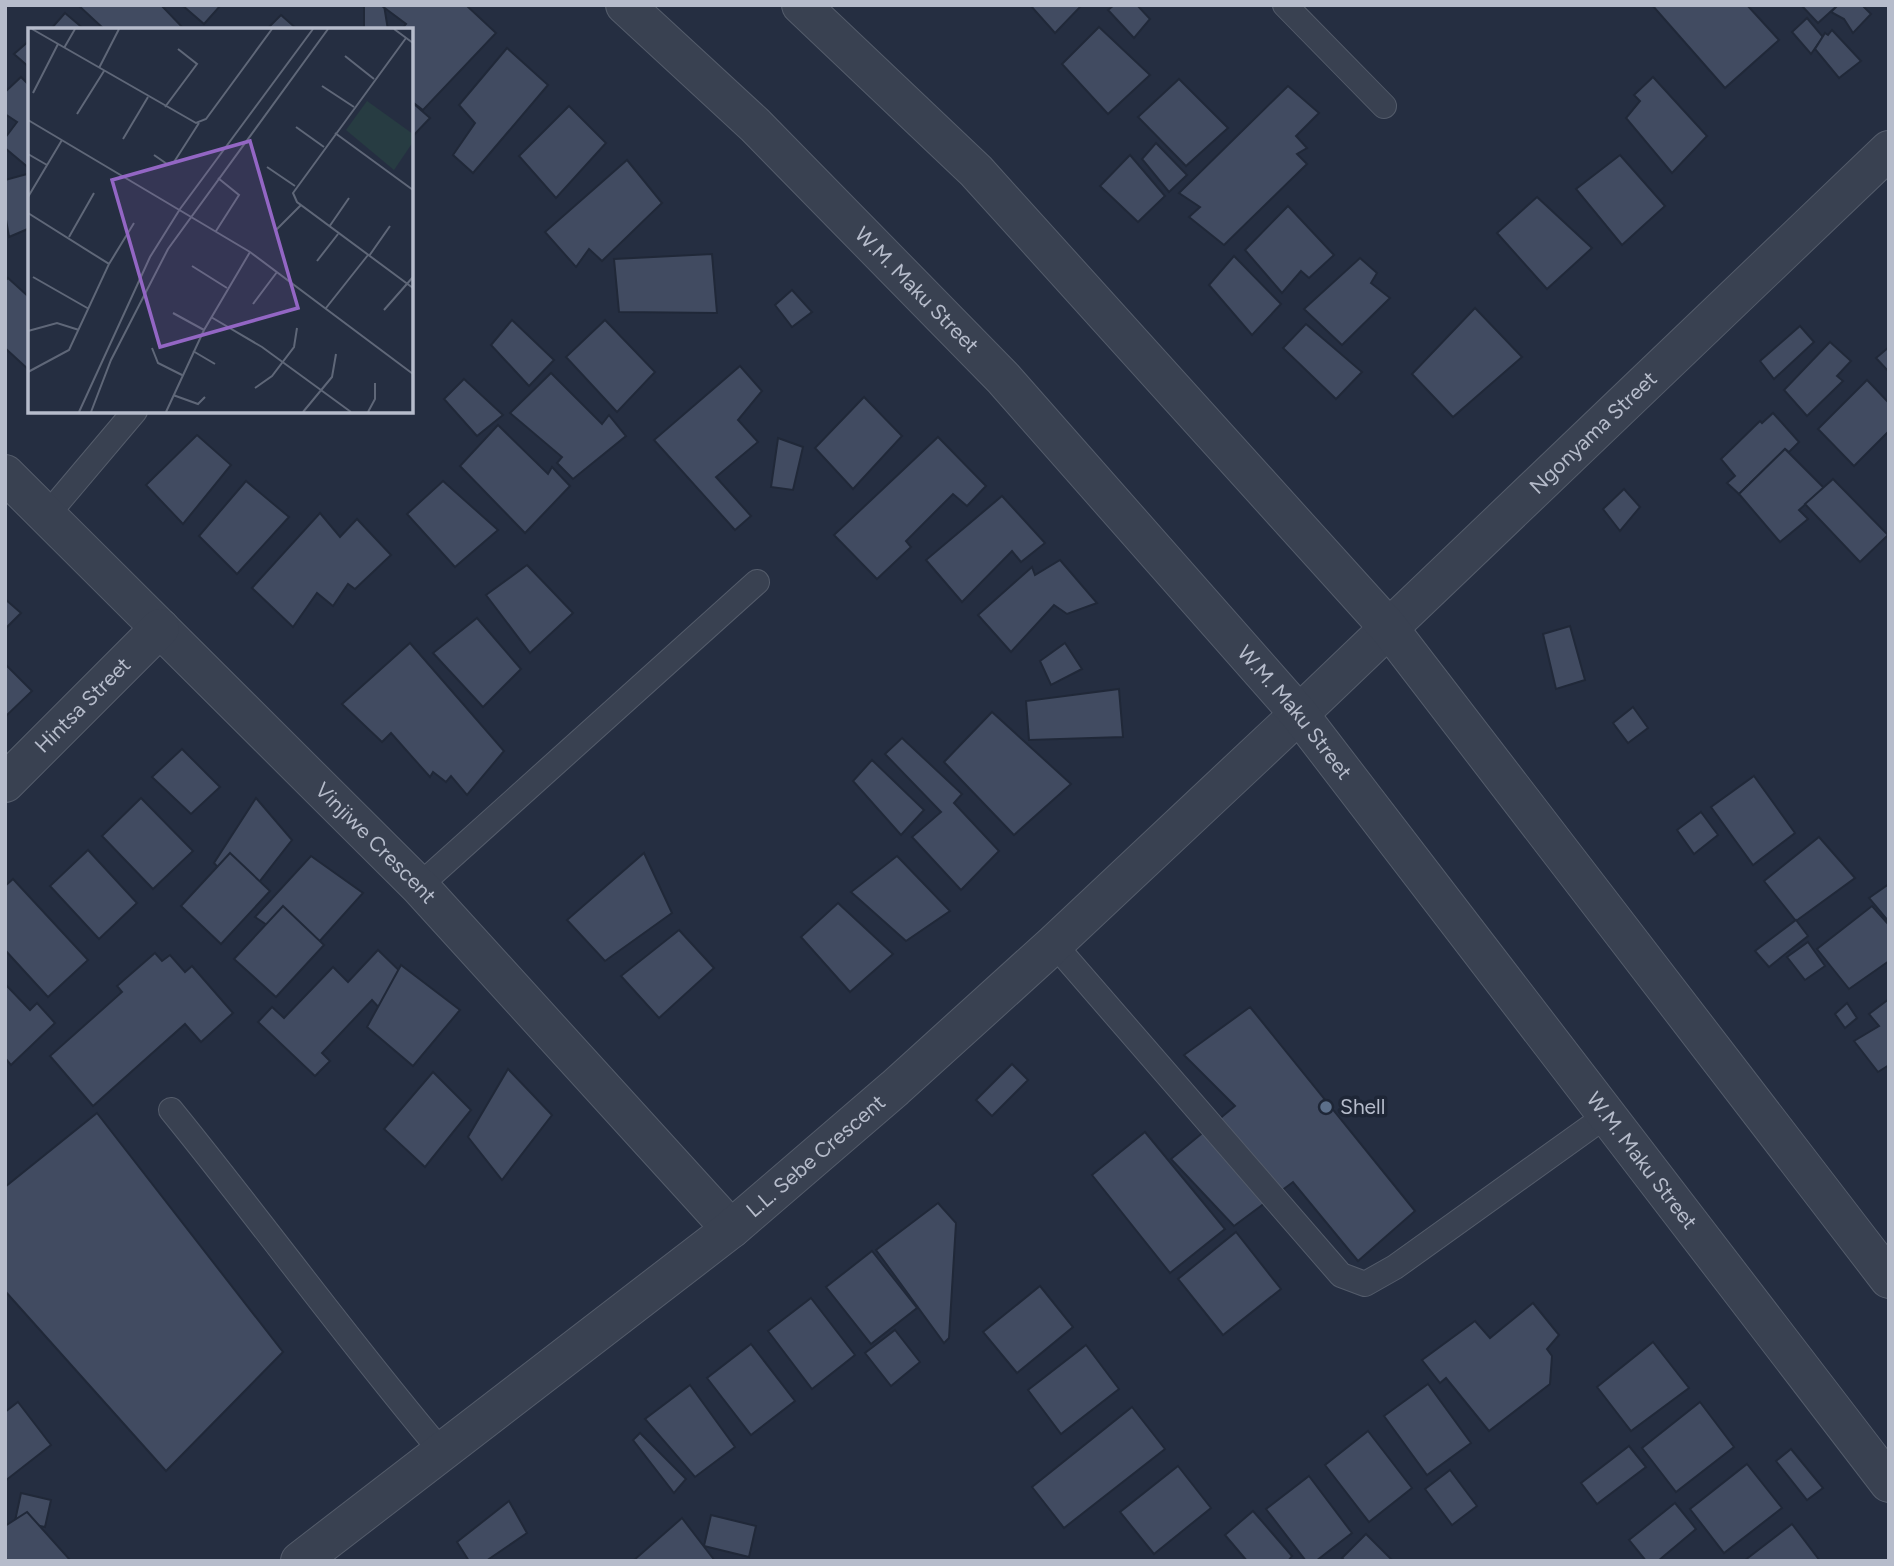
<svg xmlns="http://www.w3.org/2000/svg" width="1894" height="1566" font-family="Figtree,sans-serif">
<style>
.building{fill:#414b61;stroke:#202838;stroke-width:2}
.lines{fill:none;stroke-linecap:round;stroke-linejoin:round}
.service-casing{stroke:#545c6b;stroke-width:26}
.minor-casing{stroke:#545c6b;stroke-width:40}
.tertiary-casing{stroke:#545c6b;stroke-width:40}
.service{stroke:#394151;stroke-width:24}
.minor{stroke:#394151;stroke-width:38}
.tertiary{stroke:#394151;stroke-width:38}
.service-dot{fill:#5c6f8a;stroke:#1e2636;stroke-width:2.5}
.labels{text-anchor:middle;stroke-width:7;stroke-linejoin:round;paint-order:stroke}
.street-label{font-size:21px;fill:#b6bccb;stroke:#1e2636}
.poi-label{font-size:21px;fill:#b6bccb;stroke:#1e2636;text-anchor:start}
.inset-road{fill:none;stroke:#5f6778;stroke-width:2}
.view{fill:#9366c4;fill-opacity:0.15;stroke:#9366c4;stroke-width:3.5}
.inset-edge{fill:none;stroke:#b6bccb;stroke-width:3.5}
</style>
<rect width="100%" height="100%" fill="#252e41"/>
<g class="building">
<polygon points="78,5 161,5 185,30 105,30"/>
<polygon points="182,5 221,5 204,24"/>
<polygon points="364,5 384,5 388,30 364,30"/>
<polygon points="466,5 496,33 423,110 411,101 411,30 401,30 406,24 382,6"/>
<polygon points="1030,5 1082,5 1055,33"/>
<polygon points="1114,5 1137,5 1150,19 1134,38 1108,10"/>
<polygon points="1652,5 1747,5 1779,40 1725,88"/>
<polygon points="1801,5 1838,5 1818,23"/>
<polygon points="1838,5 1862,5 1871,14 1853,33 1844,19 1831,12"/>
<polygon points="65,13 85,30 50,30"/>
<polygon points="281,15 298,30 266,30"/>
<polygon points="1807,18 1823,37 1811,54 1792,32"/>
<polygon points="1099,27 1150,75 1108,114 1062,64"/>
<polygon points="1832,30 1861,61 1839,78 1815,49 1825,33 1828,35"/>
<polygon points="30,40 30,68 14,54"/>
<polygon points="507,48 548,85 473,173 453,155 475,123 459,105"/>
<polygon points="21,77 30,86 30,169 5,148 5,138 17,122 5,114 5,92"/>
<polygon points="1653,77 1707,136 1672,173 1626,118 1640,101 1634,95"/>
<polygon points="1179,79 1228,128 1186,166 1138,117"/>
<polygon points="1288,86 1319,113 1296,136 1307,148 1297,154 1307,164 1224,245 1189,217 1200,207 1179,193"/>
<polygon points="414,104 430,118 411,138 411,107"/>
<polygon points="569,106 606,143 556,198 519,156"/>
<polygon points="1156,143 1187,175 1169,192 1142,159"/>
<polygon points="1130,155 1165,196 1138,222 1100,186"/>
<polygon points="1620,155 1665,206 1622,245 1576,189"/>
<polygon points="627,160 662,203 602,261 589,249 576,267 545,232"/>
<polygon points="27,174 30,228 9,237 5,214 5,180"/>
<polygon points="1537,197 1592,248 1547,289 1497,233"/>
<polygon points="1288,206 1334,255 1309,278 1301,271 1282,293 1245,250"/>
<polygon points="712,254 717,313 619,312 614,259"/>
<polygon points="1234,256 1281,304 1252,335 1209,285"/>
<polygon points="1360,258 1377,273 1371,283 1390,298 1342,345 1304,309"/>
<polygon points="8,278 30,298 30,371 5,348 5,281"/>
<polygon points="792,290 812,312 792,327 775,305"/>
<polygon points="1475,308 1522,357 1453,417 1412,374"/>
<polygon points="512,320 554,360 529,386 491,345"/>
<polygon points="605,320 655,372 617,412 566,357"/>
<polygon points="1306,324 1362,372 1336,399 1283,348"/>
<polygon points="1800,326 1814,342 1774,379 1760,361"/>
<polygon points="1830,342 1851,361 1837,376 1843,381 1807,416 1784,390"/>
<polygon points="1889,347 1889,372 1876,358"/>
<polygon points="740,366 762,391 738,420 758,442 716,477 751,516 735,530 654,440"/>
<polygon points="551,373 602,424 609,415 626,436 573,479 557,463 562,457 510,413"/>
<polygon points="464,379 503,415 477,436 444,399"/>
<polygon points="1867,380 1889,403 1889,431 1854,466 1818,429"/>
<polygon points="864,397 902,436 853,489 815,448"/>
<polygon points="1773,413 1799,442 1789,452 1785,449 1739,494 1727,483 1735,476 1721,459 1760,421 1762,423"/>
<polygon points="498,425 548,474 552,467 570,486 525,533 460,466"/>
<polygon points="197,435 231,465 183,524 146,485"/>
<polygon points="938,437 986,486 967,506 953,494 906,541 911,547 877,579 834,535"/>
<polygon points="778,438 803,447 793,490 771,487"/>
<polygon points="1785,449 1824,488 1799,510 1808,519 1780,542 1739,494"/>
<polygon points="1833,479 1888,535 1860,562 1805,504"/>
<polygon points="246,481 289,517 237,574 199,536"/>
<polygon points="443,481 498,530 455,567 407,514"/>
<polygon points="1624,489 1640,507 1620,531 1603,509"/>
<polygon points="1002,496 1045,543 1021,562 1012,551 962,602 926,560"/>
<polygon points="320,513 340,537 357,519 391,555 355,589 348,584 333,606 317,593 293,627 252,588"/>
<polygon points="1060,560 1097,603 1067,614 1054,605 1011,652 978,615 1032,567 1035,575"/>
<polygon points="527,565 573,613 530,653 486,595"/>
<polygon points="5,599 21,613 5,629"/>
<polygon points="477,618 521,669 483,707 433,653"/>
<polygon points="1570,626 1585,680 1556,689 1543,634"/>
<polygon points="410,643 504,751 467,795 451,776 446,782 433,772 430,777 391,733 382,742 342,704"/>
<polygon points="1065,643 1082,669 1051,685 1040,661"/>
<polygon points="5,664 32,691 5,717"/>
<polygon points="1119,689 1123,737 1029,740 1026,701"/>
<polygon points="1633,707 1648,728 1628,743 1613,723"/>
<polygon points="992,712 1071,784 1014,835 944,762"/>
<polygon points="902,738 962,794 954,803 999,851 961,890 912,837 941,812 885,754"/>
<polygon points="182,749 220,787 191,814 152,777"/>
<polygon points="872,760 924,810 901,835 853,781"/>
<polygon points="1754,776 1795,833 1753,865 1711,807"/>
<polygon points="141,798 193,851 153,889 102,836"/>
<polygon points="256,798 292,840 246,899 214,863"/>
<polygon points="1701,812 1718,835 1694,854 1677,830"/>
<polygon points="1819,837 1855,878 1796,921 1764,881"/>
<polygon points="88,850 137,903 99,939 50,886"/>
<polygon points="230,853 270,891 221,944 181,906"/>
<polygon points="644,853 672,913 605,961 567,920"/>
<polygon points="311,856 363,893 309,953 255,917"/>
<polygon points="897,856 950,911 906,941 851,892"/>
<polygon points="13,879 88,960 48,997 5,950 5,886"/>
<polygon points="1889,884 1889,922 1869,898"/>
<polygon points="838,903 893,954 850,992 801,937"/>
<polygon points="283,906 324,945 276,997 234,959"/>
<polygon points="1872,906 1889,925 1889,961 1849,989 1817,949"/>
<polygon points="1796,920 1808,936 1769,967 1755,951"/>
<polygon points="679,930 714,968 659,1018 621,976"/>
<polygon points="1808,942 1825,966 1805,980 1787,957"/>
<polygon points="378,950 410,981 382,1011 372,1000 322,1053 330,1061 315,1076 258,1022 272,1007 284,1018 333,967 348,982"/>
<polygon points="155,953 162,961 170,955 185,972 192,966 233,1013 201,1042 185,1024 93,1106 50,1056 122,992 117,986"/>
<polygon points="401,965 460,1010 413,1066 367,1027"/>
<polygon points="5,984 30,1010 37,1003 55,1023 11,1065 5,1058"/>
<polygon points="1889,999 1889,1065 1878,1072 1854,1041 1879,1026 1869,1014"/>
<polygon points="1847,1003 1857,1018 1845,1028 1835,1014"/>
<polygon points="1250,1007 1415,1211 1358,1261 1293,1182 1234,1226 1171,1159 1235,1106 1184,1055"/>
<polygon points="1012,1064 1028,1080 992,1116 976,1100"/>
<polygon points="508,1069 552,1115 502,1180 468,1137"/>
<polygon points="433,1072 471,1110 425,1167 384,1129"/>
<polygon points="97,1113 283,1352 166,1471 5,1291 5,1187"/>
<polygon points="1145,1132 1225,1229 1170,1273 1092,1175"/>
<polygon points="938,1203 956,1223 949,1338 944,1343 876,1250"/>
<polygon points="1236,1232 1281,1289 1223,1335 1178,1279"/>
<polygon points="872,1251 917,1308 871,1344 826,1287"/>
<polygon points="1040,1286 1073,1327 1017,1373 983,1332"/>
<polygon points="811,1298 855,1355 812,1389 768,1331"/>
<polygon points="1533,1303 1559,1335 1547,1349 1552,1356 1550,1384 1489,1431 1446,1378 1440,1383 1422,1360 1475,1321 1490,1338"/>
<polygon points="895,1330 920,1362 891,1386 865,1353"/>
<polygon points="1653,1342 1689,1388 1631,1431 1597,1387"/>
<polygon points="751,1344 795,1401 751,1435 707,1378"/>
<polygon points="1086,1345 1119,1389 1061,1434 1028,1390"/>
<polygon points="1428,1384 1471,1443 1427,1475 1384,1416"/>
<polygon points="690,1385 735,1447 695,1477 645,1419"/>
<polygon points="18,1402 51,1445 5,1481 5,1412"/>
<polygon points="1700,1402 1734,1447 1676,1492 1642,1448"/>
<polygon points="1132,1407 1165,1449 1064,1528 1032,1487"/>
<polygon points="1368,1431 1412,1488 1369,1522 1325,1465"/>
<polygon points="640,1433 686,1479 674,1493 633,1440"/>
<polygon points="1629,1446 1646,1467 1597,1504 1581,1483"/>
<polygon points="1791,1449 1823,1488 1807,1500 1776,1461"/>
<polygon points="1747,1464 1782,1508 1724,1553 1690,1509"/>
<polygon points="1178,1466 1211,1508 1154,1554 1120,1512"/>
<polygon points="1450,1470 1477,1506 1452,1525 1425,1489"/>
<polygon points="1309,1476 1352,1533 1316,1561 1306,1561 1266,1509"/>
<polygon points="21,1493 51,1500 45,1527 15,1521"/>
<polygon points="509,1501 527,1533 486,1561 469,1561 457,1542"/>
<polygon points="1675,1503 1696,1529 1658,1561 1646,1561 1629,1540"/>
<polygon points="1253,1511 1292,1556 1288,1561 1247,1561 1225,1535"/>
<polygon points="27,1512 71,1561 5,1561 5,1526"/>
<polygon points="711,1515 756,1526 749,1557 704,1546"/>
<polygon points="682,1518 715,1561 633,1561"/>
<polygon points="1792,1524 1820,1561 1744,1561"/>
<polygon points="1366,1534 1393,1561 1345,1561 1342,1558"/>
</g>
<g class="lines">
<g class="service-casing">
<g id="service">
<polyline points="1285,5 1384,106"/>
<polyline points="48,514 135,411"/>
<polyline points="419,886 757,582"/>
<polyline points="1054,944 1341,1275 1365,1284 1395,1267 1607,1115"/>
<path d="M171,1110C263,1223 348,1341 442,1452"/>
</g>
</g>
<g class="minor-casing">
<g id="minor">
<path id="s1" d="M5,474L419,886L731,1229"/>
<path id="s2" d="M5,783L160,628"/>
<path id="s3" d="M300,1561L731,1229L895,1088L1054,944L1299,714L1889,150"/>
</g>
</g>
<g class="tertiary-casing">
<g id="tertiary">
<path id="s4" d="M625,5L755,125L1003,378L1299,714L1889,1483"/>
<polyline points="801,5 976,171 1388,627 1889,1279"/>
</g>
</g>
<use href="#service" class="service"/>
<use href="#minor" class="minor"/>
<use href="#tertiary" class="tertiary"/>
</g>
<circle class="service-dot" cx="1326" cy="1107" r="7"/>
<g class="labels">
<g class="street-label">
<text dy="7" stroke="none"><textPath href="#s4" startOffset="408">W.M. Maku Street</textPath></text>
<text dy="7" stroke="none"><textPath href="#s3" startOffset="1718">Ngonyama Street</textPath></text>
<text dy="7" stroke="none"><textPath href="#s2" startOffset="110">Hintsa Street</textPath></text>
<text dy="7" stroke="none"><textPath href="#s4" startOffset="975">W.M. Maku Street</textPath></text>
<text dy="7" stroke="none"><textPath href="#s1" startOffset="523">Vinjiwe Crescent</textPath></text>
<text dy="7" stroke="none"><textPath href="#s3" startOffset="656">L.L. Sebe Crescent</textPath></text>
<text dy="7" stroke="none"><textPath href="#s4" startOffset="1542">W.M. Maku Street</textPath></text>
</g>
<g class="poi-label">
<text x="1340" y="1114">Shell</text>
</g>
</g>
<g transform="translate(28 28)">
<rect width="385" height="385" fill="#252e41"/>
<path d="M339,73L385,106V114L366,142L318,102Z" fill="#273c42"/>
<path class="inset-road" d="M4,1L168,95L178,91L244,1M366,1L385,15M378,10L265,165L269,174L385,260M36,20L47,1M317,28L346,51M71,40L91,1M294,58L326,79M5,65L30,16M137,79L169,36L150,21M49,86L76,43M0,92L222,224L385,346M268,99L296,119M307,105L385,162M95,111L120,69M0,126L19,137M126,127L139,136L146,134L171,95M239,139L267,158M0,169L34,112M0,185L81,236L41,322L0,344M301,199L321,170M188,203L211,167L190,150M247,203L273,177M41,209L66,165M341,228L362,198M289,233L310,206M81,236L106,195M164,238L199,260M5,249L61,281M225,276L249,244M298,280L340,227M356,282L385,249M145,285L176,302M183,289L234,319L323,384M0,303L29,295L51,302M124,320L130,335L154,347M165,323L187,336M227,360L244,348L266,319L269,300M145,367L170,376L177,369M51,384L122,229L152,181L285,1M63,384L83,332L140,221L300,1M138,384L176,302L222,224M275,384L304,349L308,326M340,384L347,371V355"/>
<path class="view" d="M222,113L270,280L132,319L84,152Z"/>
<rect width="385" height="385" class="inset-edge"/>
</g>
<rect width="1894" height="1566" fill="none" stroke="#b6bccb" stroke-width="14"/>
</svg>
